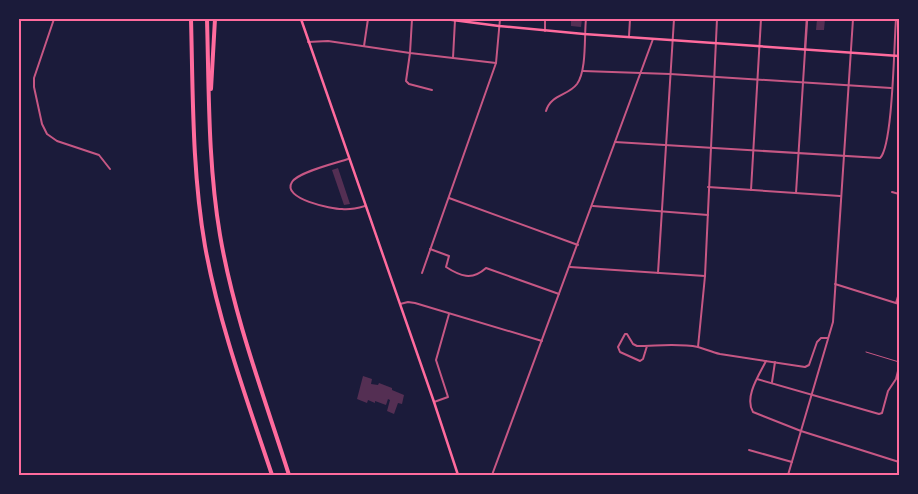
<svg xmlns="http://www.w3.org/2000/svg" width="918" height="494" font-family="'IBM Plex Sans',sans-serif">
<style>
.building{fill:#542f53}
.lines{fill:none;stroke-linecap:round;stroke-linejoin:round}
.service{stroke:#c65784;stroke-width:1}
.minor{stroke:#c65784;stroke-width:2}
.tertiary{stroke:#c65784;stroke-width:2.5}
.secondary{stroke:#ff6b9d;stroke-width:2.5}
.motorway{stroke:#ff6b9d;stroke-width:4}
.neatline{fill:none;stroke:#ff6b9d;stroke-width:2}
</style>
<rect width="100%" height="100%" fill="#1b1b3a"/>
<g class="building">
<polygon points="571,19 582,19 581,27 571,26"/>
<polygon points="817,19 825,19 824,30 816,30"/>
<polygon points="338,168 350,204 344,205 332,170"/>
<polygon points="363,376 372,379 371,384 378,385 379,383 392,388 392,390 404,395 402,404 398,403 394,414 387,411 390,400 388,399 386,405 375,401 375,403 368,400 367,403 357,399"/>
</g>
<g class="lines">
<polyline class="service" points="866,352 899,362"/>
<g class="minor">
<polyline points="54,19 34,78 34,87 42,124 47,134 57,141 99,155 110,169"/>
<polyline points="412,19 410,53 406,81 409,84 432,90"/>
<polyline points="545,31 545,19"/>
<polyline points="629,36 630,19"/>
<polyline points="308,42 328,41 410,53 496,63"/>
<polyline points="364,46 368,19"/>
<polyline points="453,58 455,20"/>
<polyline points="583,71 670,74 891,88"/>
<path d="M546,111C551,94 568,96 577,84C587,70 584,36 586,19"/>
<path d="M615,142L880,158C893,146 894,42 896,19"/>
<path d="M348,159C336,163 298,172 292,182C281,199 332,209 342,209C350,210 358,208 365,206"/>
<polyline points="708,187 840,196"/>
<polyline points="751,190 761,19"/>
<polyline points="892,192 899,194"/>
<polyline points="796,193 805,51"/>
<polyline points="449,198 578,245"/>
<polyline points="593,206 708,215"/>
<path d="M430,249L449,256L446,267C460,276 472,281 486,268L559,294"/>
<polyline points="570,267 705,276"/>
<polyline points="422,273 496,63 500,19"/>
<polyline points="658,273 674,19"/>
<polyline points="835,284 899,304"/>
<polyline points="896,303 899,293"/>
<polyline points="400,304 408,302 415,303 542,341"/>
<path d="M647,346L643,359L640,361L620,352L618,347L625,334H627L633,344L637,346C657,346 678,343 698,347C705,349 712,352 720,354L805,367L809,365L817,342L821,338H828"/>
<polyline points="698,347 705,276 717,19"/>
<path d="M766,361C759,375 744,397 753,412L801,431L899,462"/>
<polyline points="757,379 879,414 882,413 888,391 896,379 899,367"/>
<polyline points="772,382 775,362"/>
<polyline points="434,402 448,397 436,360 449,314"/>
<polyline points="749,450 792,462"/>
<polyline points="492,475 653,39"/>
<polyline points="788,475 833,322 853,19"/>
</g>
<polyline class="tertiary" points="805,50 807,19"/>
<g class="secondary">
<polyline points="301,19 434,402 458,475"/>
<polyline points="445,19 499,26 584,34 899,56"/>
</g>
<g class="motorway">
<path d="M191,19C193,94 192,171 205,246C219,324 247,400 272,475"/>
<path d="M207,19C209,91 208,164 220,235C234,317 264,396 289,475"/>
<polyline points="211,89 215,19"/>
</g>
</g>
<rect width="918" height="494" fill="none" stroke="#1b1b3a" stroke-width="40"/>
<rect x="20" y="20" width="878" height="454" class="neatline"/>
</svg>
